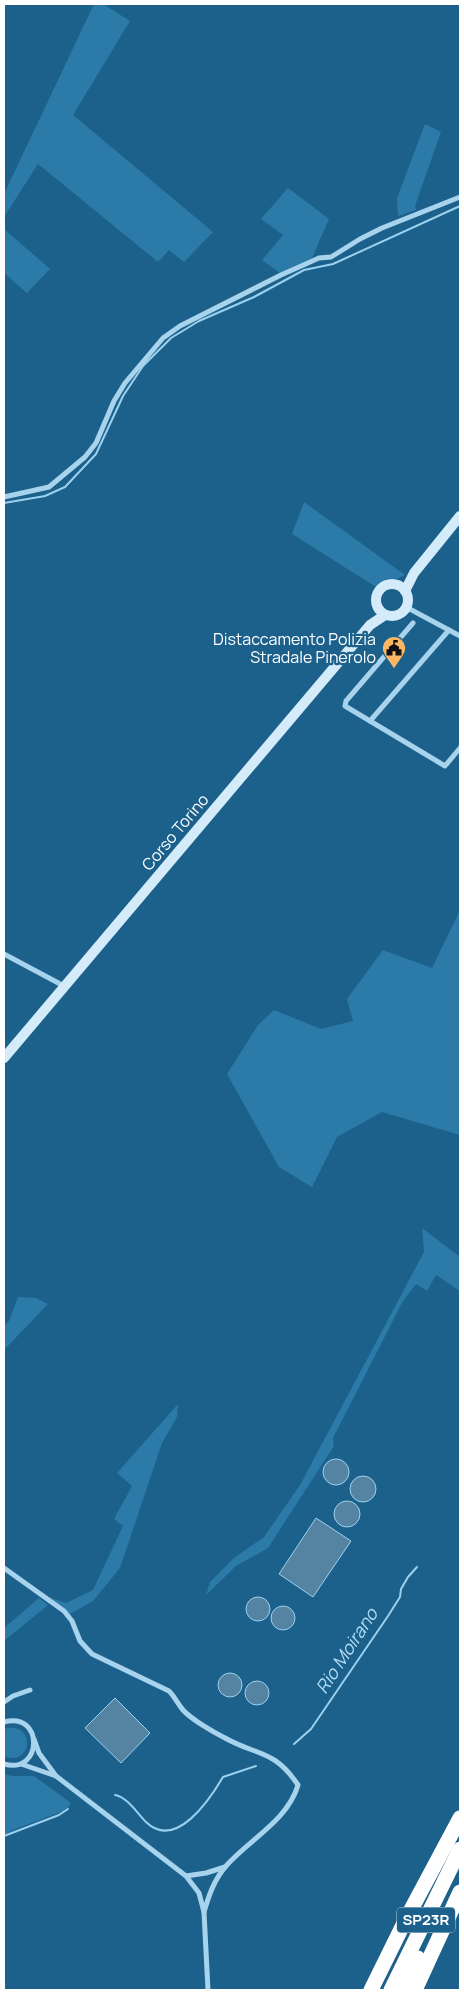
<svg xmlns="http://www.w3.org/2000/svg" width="464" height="1994" font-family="Manrope,sans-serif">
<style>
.green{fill:#2c7aa7}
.water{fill:#5484a1;stroke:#9bd1ef}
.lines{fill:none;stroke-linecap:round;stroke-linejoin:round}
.stream{stroke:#9bd1ef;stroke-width:2}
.street{stroke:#a7d3ed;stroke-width:5}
.secondary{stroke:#d4ebf9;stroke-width:10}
.highway{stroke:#fff;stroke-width:15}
.labels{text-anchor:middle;stroke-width:4.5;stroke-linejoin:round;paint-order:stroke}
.shield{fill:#1c618b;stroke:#bbd0dc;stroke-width:1}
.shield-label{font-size:15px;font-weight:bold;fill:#fff}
.poi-label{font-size:16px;fill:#fff;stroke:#1c618b;text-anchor:end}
.street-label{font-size:16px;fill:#fff;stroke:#1c618b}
.water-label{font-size:18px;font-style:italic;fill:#b3dcf4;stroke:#1c618b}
</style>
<rect width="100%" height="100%" fill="#1c618b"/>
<g class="green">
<polygon points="94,4 103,4 130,21 73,115 213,232 184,262 169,250 158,262 38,164 4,217 4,194"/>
<polygon points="425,124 441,132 415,206 416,210 398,216 397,198"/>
<polygon points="288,188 329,219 312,258 280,273 262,260 283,235 261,219"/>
<polygon points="4,229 50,269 27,293 4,273"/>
<polygon points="304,502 405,575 396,579 386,579 376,587 292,534"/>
<polygon points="460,910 460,1135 382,1112 337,1137 312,1187 279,1167 227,1074 258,1025 274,1010 321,1029 353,1021 347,999 383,950 432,968"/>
<polygon points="422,1228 460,1257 460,1291 436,1275 427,1291 416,1284 403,1301 333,1438 334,1446 268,1548 236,1566 206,1595 210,1582 234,1558 264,1537 300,1485 424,1252"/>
<polygon points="18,1297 36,1298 48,1304 4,1350 4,1326 9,1321"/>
<polygon points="178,1404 177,1417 162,1443 120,1568 93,1601 70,1614 49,1597 66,1603 93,1590 123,1526 114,1519 132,1486 117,1473"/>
<polygon points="39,1598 48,1605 4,1641 4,1628"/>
<path d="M7,1728C37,1724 31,1768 4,1756V1730Z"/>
<polygon points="4,1774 12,1776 34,1776 71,1803 66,1810 15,1829 4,1835"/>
</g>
<g class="water">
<circle cx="336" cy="1472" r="13"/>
<circle cx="363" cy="1489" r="13"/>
<circle cx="347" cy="1514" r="13"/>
<polygon points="316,1518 351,1541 313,1597 279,1574"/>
<circle cx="258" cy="1609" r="12"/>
<circle cx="283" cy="1618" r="12"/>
<circle cx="230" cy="1685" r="12"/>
<circle cx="257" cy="1693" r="12"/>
<polygon points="115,1698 150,1733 121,1763 85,1728"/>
</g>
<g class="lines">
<g class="stream">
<polyline points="4,503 45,496 65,487 96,454 123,396 143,366 171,338 199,321 254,297 304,270 333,264 460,206"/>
<polyline points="294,1744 311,1729 388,1616 400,1597 401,1589 408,1577 417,1567"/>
<path d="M115,1795C127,1797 137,1813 146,1822C176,1851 210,1799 223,1777L256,1766"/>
<polyline points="4,1836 59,1815 68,1809"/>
</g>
<g class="street">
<polyline points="4,497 49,487 85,457 96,443 114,401 125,383 163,338 180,326 281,275 319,258 331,257 360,239 382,228 460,197"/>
<polyline points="406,607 460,636"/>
<polyline points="413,623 346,701 345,706 445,766 460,748"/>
<polyline points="370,721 449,630"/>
<polyline points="4,954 64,986"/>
<path d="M4,1568L64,1611L72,1621L80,1641L92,1654L169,1691C175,1697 177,1703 183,1710C191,1719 213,1732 225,1738C257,1756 274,1749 298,1785C288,1820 249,1840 226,1866C214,1880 209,1895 204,1912"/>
<polyline points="4,1702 13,1696 30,1690"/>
<path d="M4,1722C44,1711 43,1775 4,1764"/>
<polyline points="34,1739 39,1753 56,1776 186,1876 199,1893 204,1912 208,1990"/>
<polyline points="21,1764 56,1776"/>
<polyline points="186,1876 206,1873 225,1867"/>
</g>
<g class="secondary">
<circle cx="392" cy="600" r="16"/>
<polyline points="405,591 414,573 460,516"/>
<polyline points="4,1058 370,625 385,615"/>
</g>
<g class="highway">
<polyline points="371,1990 405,1921 460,1818"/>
<polyline points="391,1990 460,1849"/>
<polyline points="403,1990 418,1958"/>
<polyline points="415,1990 460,1892"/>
</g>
</g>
<defs>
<g id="civic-pin" transform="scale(1.25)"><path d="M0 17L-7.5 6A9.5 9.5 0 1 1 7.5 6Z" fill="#fdb665" stroke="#1c618b"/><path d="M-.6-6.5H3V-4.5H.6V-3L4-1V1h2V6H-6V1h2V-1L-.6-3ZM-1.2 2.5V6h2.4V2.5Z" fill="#111"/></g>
</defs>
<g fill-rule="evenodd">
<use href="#civic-pin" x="394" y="648"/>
</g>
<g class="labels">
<rect class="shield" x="397" y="1907.5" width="58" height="25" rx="4"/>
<g class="shield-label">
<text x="426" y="1925">SP23R</text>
</g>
<g class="poi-label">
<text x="376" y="645">Distaccamento Polizia<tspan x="376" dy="18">Stradale Pinerolo</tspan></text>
</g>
<g class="street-label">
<text transform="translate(175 832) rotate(-50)" y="6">Corso Torino</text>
</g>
<g class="water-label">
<text transform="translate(347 1651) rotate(-57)" y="6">Rio Moirano</text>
</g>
</g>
<rect width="464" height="1994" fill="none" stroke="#ffffff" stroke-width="10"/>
</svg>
